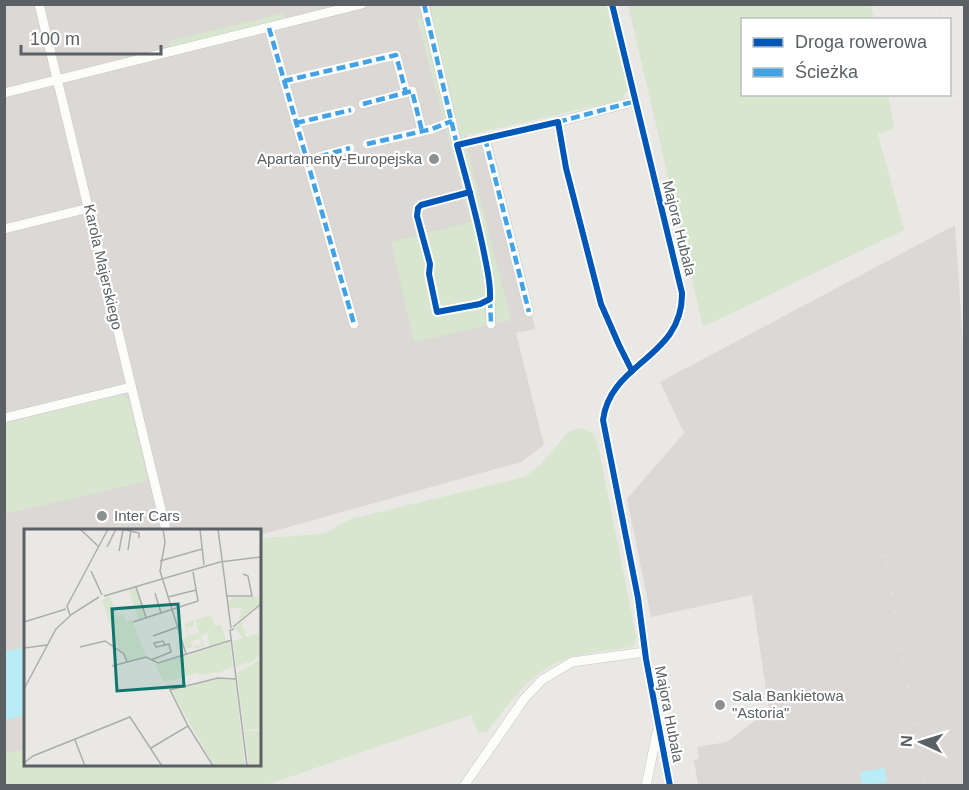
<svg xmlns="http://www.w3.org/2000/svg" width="969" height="790" font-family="Helvetica,sans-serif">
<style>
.industrial{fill:#dbd8d6}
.green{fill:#d8e6d0}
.water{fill:#b8ecf6}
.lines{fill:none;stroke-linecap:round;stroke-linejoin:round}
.minor-casing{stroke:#c6c7c7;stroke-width:10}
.minor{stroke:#fcfcfb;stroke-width:9}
.rail{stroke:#e2e1e2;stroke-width:3;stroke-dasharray:1.5 8;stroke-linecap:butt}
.quiet{stroke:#42a2e6;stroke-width:4.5;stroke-dasharray:9 4.5;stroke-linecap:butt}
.cycleway-casing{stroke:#fff;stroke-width:10}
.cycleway{stroke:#0057b8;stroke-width:6}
.poi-dot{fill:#8c9090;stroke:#fff;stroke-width:2}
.labels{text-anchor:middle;stroke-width:4.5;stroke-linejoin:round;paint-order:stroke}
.poi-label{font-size:15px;fill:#5a6063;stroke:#fff;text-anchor:start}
.street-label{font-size:15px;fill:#5a6063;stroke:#fff}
.inset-road{fill:none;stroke:#acaead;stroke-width:1.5}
.view{fill:#0f766e;fill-opacity:0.15;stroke:#0f766e;stroke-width:3}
.inset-edge{fill:none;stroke:#5a6063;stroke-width:3}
</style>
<rect width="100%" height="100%" fill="#eae8e5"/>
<g class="industrial">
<polygon points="5,5 434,5 469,145 491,140 535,329 516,333 544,445 521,462 260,535 260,530 26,530 26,764 5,786"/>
<polygon points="955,225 964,355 964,785 698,785 694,760 699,759 697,747 727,742 769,710 752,595 651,617 627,499 684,433 660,382"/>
</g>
<g class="green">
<polygon points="431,5 606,5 628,89 622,100 464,136 511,320 414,342 391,242 471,222 417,19 432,15"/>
<polygon points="628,5 871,5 874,19 742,20 742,94 888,95 894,128 878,134 904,230 703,327"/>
<polygon points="285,13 282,21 174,47 169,44 169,41"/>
<polygon points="119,394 127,398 129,402 148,480 144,482 5,514 5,423"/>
<path d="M581,428L593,433L598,445L637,640L633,647C612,650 589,652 569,658C532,669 508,705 486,733L478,732L471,715L266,785L5,786V754L25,749L26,764H260V538L324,534L350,519L525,477L541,464L569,431Z"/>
</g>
<g class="water">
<polygon points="25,647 25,715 5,720 5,652"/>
<polygon points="884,768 887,782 862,785 860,772"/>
</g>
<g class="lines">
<g class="minor-casing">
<g id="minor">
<polyline points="39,4 166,530"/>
<polyline points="424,4 457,145"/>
<path d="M612,4L682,293C683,358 610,362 603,420L638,598L646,659L670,786"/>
<polyline points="269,28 354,324"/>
<polyline points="284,81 396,55 406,93"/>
<polyline points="4,93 362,4"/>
<polyline points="363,104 412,91 422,131"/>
<polyline points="558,122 636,101"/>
<polyline points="296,123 351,110"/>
<polyline points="485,138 529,312"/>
<polyline points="367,144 432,129 452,121"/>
<polyline points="307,160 350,148"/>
<path d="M470,192L421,205L418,208L417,216L430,264L429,274L437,312L480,304L490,299C491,283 487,269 484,253C477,217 467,181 457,145L558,122L566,168L601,304L619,345L632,371"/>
<polyline points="4,229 89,208"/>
<polyline points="490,299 491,324"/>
<polyline points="4,418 131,387"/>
<polyline points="464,786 524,699 542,680 572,662 645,652"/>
<polyline points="646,786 657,732"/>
</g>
</g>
<use href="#minor" class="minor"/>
<g class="rail">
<polyline points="928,4 932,20"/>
<polyline points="938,4 941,20"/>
<polyline points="951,74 956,109 964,235"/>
<polyline points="885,555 925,786"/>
</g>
<g class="quiet">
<polyline points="424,4 457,145"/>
<polyline points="269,28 354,324"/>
<polyline points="284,81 396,55 406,93"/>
<polyline points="363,104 412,91 422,131"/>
<polyline points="558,122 636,101"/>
<polyline points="296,123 351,110"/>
<polyline points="485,138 529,312"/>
<polyline points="367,144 432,129 452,121"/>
<polyline points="307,160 350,148"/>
<polyline points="490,299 491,324"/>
</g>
<g class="cycleway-casing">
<g id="cycleway">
<path d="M612,4L682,293C683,358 610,362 603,420L638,598L646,659L670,786"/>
<path d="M470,192L421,205L418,208L417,216L430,264L429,274L437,312L480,304L490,299C491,283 487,269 484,253C477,217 467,181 457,145L558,122L566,168L601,304L619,345L632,371"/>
</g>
</g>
<use href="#cycleway" class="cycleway"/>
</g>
<g class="poi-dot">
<circle cx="434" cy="159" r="6"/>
<circle cx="102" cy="516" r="6"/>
<circle cx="720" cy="705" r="6"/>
</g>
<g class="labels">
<g class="poi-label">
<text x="422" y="164" text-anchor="end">Apartamenty-Europejska</text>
<text x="114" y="521">Inter Cars</text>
<text x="732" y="701">Sala Bankietowa<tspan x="732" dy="17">"Astoria"</tspan></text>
</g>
<g class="street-label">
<text transform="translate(679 228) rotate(76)" y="5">Majora Hubala</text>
<text transform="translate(103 267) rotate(77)" y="5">Karola Majerskiego</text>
<text transform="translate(669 714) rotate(79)" y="5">Majora Hubala</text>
</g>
</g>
<g transform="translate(24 529)">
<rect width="237" height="237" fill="#eae8e5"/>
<path d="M111,58L122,87L114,90L105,61L86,67L93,87L100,85L102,92L108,90L122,127L104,133L95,120L78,72L82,68ZM210,68H237V74L215,91L217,79H205L204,72ZM187,86L191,97L197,96L202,112L186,117L183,104L177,107L180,117L171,120V116L179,117L176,110L167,112L169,118L162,120L159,109L164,107L160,94L170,91V97L163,99L165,106L175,104L171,91ZM223,89L218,95L222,108L237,103V124L229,132L212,137L209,112L219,109L211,99ZM206,113L209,138L196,143L175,146L173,144L140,153L131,136ZM237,130V200L220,201L213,144ZM193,150H211L221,237H190L147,162ZM220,202H237V237H225Z" fill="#d8e6d0"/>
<path class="inset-road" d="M56,0L74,17M98,0L115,4V9M139,0L141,13L136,42L162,125M176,0L180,36M194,0L207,99M83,18L92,0M104,21L107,1M95,22L99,1M136,32L178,20M67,42L78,66M112,58L122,88M131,64L137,84M80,67L196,33L237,28M202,67H228L224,47L219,45M144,68L172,61M46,86L43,77L84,0M0,93L42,80M109,93L174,72L169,43M209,98L237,75M210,100L206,101L223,237M129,107L154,98M56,118L81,112L100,125L103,133M0,119L23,116M127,131L147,123L145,115L137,117L132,118L130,114L139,112L141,116M88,137L122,128L134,134L208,111M0,160L32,100L48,85L75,68M164,197L189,237M51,211L61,237M127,219L164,197L146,161L194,149L212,150M0,234L9,227L106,188L138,237"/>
<path class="view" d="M154,75L160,157L93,162L88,80Z"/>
<rect width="237" height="237" class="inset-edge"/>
</g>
<rect width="969" height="790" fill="none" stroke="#5a6063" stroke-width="12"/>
<rect x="741" y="18" width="210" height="78" fill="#ffffff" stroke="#bdbfc1" stroke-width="1.5"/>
<rect x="753" y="38" width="30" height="9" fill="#0057b8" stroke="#bdbfc1" stroke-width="1.5"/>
<text x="795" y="48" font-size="18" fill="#5a6063">Droga rowerowa</text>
<rect x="753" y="68" width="30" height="9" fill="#42a2e6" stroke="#bdbfc1" stroke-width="1.5"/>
<text x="795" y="78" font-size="18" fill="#5a6063">Ścieżka</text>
<g transform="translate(921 742) rotate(274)" stroke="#ffffff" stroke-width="4.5" paint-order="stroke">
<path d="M0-4.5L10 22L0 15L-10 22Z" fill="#5a6063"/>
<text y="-9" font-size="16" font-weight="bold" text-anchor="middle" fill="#5a6063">N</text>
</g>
<path d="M21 45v9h140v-9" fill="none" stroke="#5a6063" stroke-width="3"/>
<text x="30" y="45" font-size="18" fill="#5a6063" stroke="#ffffff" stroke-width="4.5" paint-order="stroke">100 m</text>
</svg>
